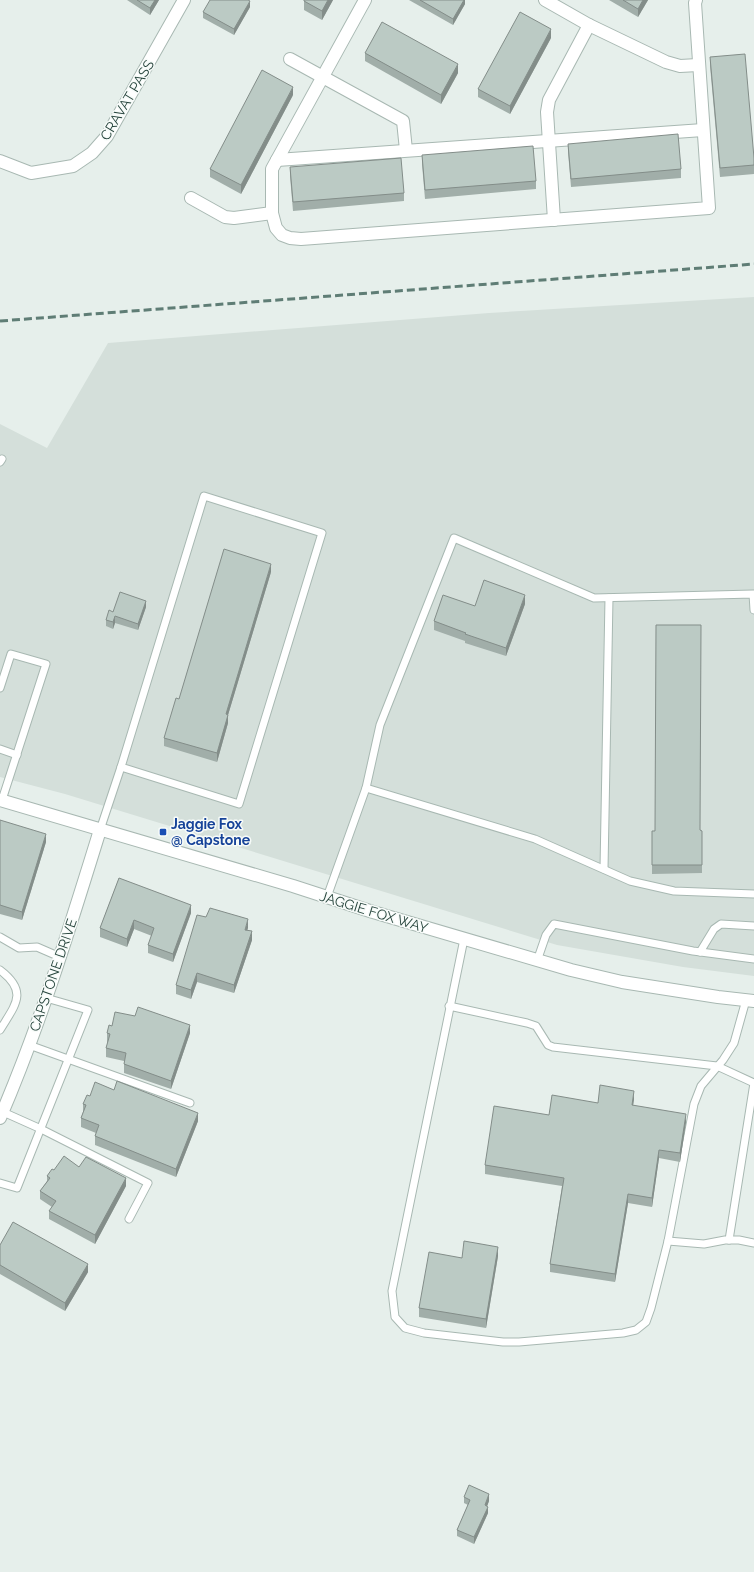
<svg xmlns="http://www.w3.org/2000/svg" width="754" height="1572" font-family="Raleway,sans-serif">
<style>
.built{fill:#d4dfda}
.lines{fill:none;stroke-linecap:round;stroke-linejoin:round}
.lane-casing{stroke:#a8b8b2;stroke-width:9}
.street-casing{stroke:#a8b8b2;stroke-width:14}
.lane{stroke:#fff;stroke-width:7}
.street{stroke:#fff;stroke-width:12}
.rail{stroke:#5f7d75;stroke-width:3;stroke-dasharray:8 4;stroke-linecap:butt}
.wall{fill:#a1aea9}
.shaded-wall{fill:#838d89}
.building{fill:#bbcac4;stroke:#838d89}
.transit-dot{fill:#1a4fb4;stroke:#f7fbf9;stroke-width:1.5}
.labels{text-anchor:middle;stroke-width:3;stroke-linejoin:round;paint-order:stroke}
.street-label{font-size:14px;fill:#24423a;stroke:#f7fbf9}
.transit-label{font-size:14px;font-weight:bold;fill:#164399;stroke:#f7fbf9;text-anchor:start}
</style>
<rect width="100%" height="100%" fill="#e6efeb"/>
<polygon class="built" points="754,297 754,976 683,967 557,945 65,794 0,777 0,424 47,448 108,343 489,313"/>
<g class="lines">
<g class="lane-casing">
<g id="lane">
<polyline points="0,462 2,459"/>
<polygon points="204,496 322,533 239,804 121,767"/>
<polyline points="0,688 11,654 46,664 2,800"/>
<polyline points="0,749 17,755"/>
<polyline points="366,788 380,725 454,538 594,598 753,594 754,610"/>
<polyline points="100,830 121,767"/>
<polyline points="604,869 609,598"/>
<polyline points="327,897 366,788 535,839 630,881 674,891 754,894"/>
<polyline points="0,937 19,948 37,947 60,957"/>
<polyline points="464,939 392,1291 395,1317 405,1328 424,1333 503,1342 519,1342 623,1333 636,1330 646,1322 651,1308 668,1241 694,1104 701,1086 723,1060 734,1043 746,1000"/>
<polyline points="700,952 714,929 721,924 754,926"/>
<polyline points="537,961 546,935 554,924 693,951 754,959"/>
<path d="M0,970C29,992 15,1005 0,1030"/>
<polyline points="449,1006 527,1023 536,1026 548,1045 553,1047 717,1066 754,1083"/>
<polyline points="29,1045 190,1103"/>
<polyline points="3,1112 41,1129 148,1183 129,1219"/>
<polyline points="0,1183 17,1188 88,1010 46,998"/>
<polyline points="729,1240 754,1083"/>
<polyline points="668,1241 704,1244 725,1240 739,1240 754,1243"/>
</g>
</g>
<g class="street-casing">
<g id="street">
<polyline points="365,0 272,169 272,213 276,228 282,235 290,238 301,239 709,208 695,3 696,0"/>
<polyline points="545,0 589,25 666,62 680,66 698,65"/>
<polyline points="290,59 403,121 406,150"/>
<polyline points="277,160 703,130"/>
<polyline points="0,161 31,173 73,166 92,153 107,136 184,0"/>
<polyline points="191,198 225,217 234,218 272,213"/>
<polyline points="554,220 547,112 549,100 589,25"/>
<polyline points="0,800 293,886 373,912 571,970 622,982 718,997 754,1001"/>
<path d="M0,1118C40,1025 70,927 100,830"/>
</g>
</g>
<use href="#lane" class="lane"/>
<use href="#street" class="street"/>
<polyline class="rail" points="0,321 754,264"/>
</g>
<g class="wall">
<polygon points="127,0 159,0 150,15"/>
<polygon points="304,0 333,0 322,20 304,10"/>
<polygon points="409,0 465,0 465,4 453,25"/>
<polygon points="609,0 648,0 638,17"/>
<polygon points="250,7 234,35 203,18 203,12"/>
<polygon points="551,38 510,114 478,97 478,89"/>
<polygon points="365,53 458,73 441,104 365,61"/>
<polygon points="710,57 754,158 754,174 720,177 710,66"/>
<polygon points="293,95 241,194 210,177 210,169"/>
<polygon points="568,144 681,169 681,178 571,187 568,152"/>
<polygon points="422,155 536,181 536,189 425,199 422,164"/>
<polygon points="290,167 404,193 404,201 293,211 290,176"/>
<polygon points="271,572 228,715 228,723 217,762 164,746 164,738 179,699"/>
<polygon points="525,604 506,656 465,643 465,641 434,630 434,621 475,606"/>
<polygon points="146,607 138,630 115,623 113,629 106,626 106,620 113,612"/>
<polygon points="0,820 46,842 22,920 0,914"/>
<polygon points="700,830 702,831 702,873 652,874 652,831"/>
<polygon points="119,878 191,913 173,962 148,953 148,945 152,936 134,929 127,947 100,937 100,928"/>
<polygon points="248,928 247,930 252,940 234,993 197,982 191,999 176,994 176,985"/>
<polygon points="112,1026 190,1033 171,1089 124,1073 124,1061 106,1057 106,1048 108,1042 107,1042 107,1033"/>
<polygon points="90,1096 198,1121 176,1177 95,1145 95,1136 96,1133 81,1127 81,1118 83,1112 83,1104"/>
<polygon points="634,1099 633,1105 686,1122 680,1162 659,1158 652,1207 628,1203 615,1282 550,1272 550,1264 562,1186 485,1174 485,1165 549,1115 598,1103"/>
<polygon points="79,1167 126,1186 95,1244 49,1219 49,1211 52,1207 40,1199 40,1191 47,1181 47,1176 54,1170"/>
<polygon points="0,1245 88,1272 65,1311 0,1274"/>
<polygon points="498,1256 486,1328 419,1317 419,1308 462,1258"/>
<polygon points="464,1497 489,1501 487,1506 488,1513 474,1544 457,1536 457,1530 468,1505 464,1503"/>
</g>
<g class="shaded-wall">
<polygon points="155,0 159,0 150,15 150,8"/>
<polygon points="328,0 333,0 322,20 322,11"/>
<polygon points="464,0 465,0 465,4 453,25 453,19"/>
<polygon points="643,0 648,0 638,17 638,9"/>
<polygon points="250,1 250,7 234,35 234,29"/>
<polygon points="551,29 551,38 510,114 510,106"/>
<polygon points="458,64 458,73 441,104 441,95"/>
<polygon points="293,87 293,95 241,194 241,185"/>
<polygon points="271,564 271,572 228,715 228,723 217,762 217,753 226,714"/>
<polygon points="525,595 525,604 506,656 506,648"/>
<polygon points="146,601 146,607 138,630 138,624"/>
<polygon points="115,616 115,623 113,629 113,622"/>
<polygon points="46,834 46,842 22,920 22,912"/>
<polygon points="191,905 191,913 173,962 173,954"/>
<polygon points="248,919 248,928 245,938 245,930"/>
<polygon points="134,920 134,929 127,947 127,939"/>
<polygon points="252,931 252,940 234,993 234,985"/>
<polygon points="197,973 197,982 191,999 191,990"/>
<polygon points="190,1025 190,1033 171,1089 171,1081"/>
<polygon points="634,1091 634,1099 632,1113 632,1105"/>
<polygon points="198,1113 198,1121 176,1177 176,1169"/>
<polygon points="686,1114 686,1122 680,1162 680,1153"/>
<polygon points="659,1150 659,1158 652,1207 652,1198"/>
<polygon points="126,1178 126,1186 95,1244 95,1235"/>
<polygon points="628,1194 628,1203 615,1282 615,1274"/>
<polygon points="498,1247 498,1256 486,1328 486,1319"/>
<polygon points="88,1264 88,1272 65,1311 65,1303"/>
<polygon points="489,1494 489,1501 485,1512 485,1505"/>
<polygon points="488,1507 488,1513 474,1544 474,1537"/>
</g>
<g class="building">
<polygon points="137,0 155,0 150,8"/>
<polygon points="210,0 248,0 250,1 234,29 203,12"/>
<polygon points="304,0 328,0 322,11 304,1"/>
<polygon points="420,0 464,0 453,19"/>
<polygon points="623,0 643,0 638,9"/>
<polygon points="520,12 551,29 510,106 478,89"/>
<polygon points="382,22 458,64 441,95 365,53"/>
<polygon points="745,54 754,158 754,165 720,168 710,57"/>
<polygon points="262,70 293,87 241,185 210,169"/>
<polygon points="678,134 681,169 571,179 568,144"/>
<polygon points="533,146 536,181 425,190 422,155"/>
<polygon points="401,158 404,193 293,202 290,167"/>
<polygon points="224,549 271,564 226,714 228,715 217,753 164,738 176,698 179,699"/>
<polygon points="484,580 525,595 506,648 465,634 466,633 434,621 443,595 475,606"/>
<polygon points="120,592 146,601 138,624 115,616 113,622 106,620 109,610 113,612"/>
<polygon points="656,625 701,625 700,830 702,831 702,865 652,865 652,831 655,831"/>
<polygon points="0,820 46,834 22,912 0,905"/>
<polygon points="119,878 191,905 173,954 148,945 154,928 134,920 127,939 100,928"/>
<polygon points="210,908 248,919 245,930 252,931 234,985 197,973 191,990 176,985 197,915 206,917"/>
<polygon points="138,1007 190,1025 171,1081 124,1064 126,1053 106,1048 110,1034 107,1033 109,1025 112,1026 115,1012 135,1016"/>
<polygon points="117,1081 198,1113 176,1169 95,1136 99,1125 81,1118 86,1105 83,1104 87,1095 90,1096 95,1082 114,1090"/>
<polygon points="600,1085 634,1091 632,1105 686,1114 680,1153 659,1150 652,1198 628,1194 615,1274 550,1264 564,1178 485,1165 494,1106 549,1115 552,1095 598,1103"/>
<polygon points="64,1156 79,1167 86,1157 126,1178 95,1235 49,1211 56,1201 40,1191 50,1178 47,1176 52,1169 54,1170"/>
<polygon points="13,1222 88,1264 65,1303 0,1265 0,1245"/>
<polygon points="464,1241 498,1247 486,1319 419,1308 429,1252 462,1258"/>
<polygon points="469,1485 489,1494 485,1505 488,1507 474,1537 457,1530 470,1500 464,1497"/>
</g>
<rect class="transit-dot" x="159" y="828" width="8" height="8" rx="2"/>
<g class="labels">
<g class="street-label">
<text transform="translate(127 100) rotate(-59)" y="5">CRAVAT PASS</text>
<text transform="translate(374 912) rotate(17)" y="5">JAGGIE FOX WAY</text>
<text transform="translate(53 975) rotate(-71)" y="5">CAPSTONE DRIVE</text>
</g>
<g class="transit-label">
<text x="171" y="829">Jaggie Fox<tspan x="171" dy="16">@ Capstone</tspan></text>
</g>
</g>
</svg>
